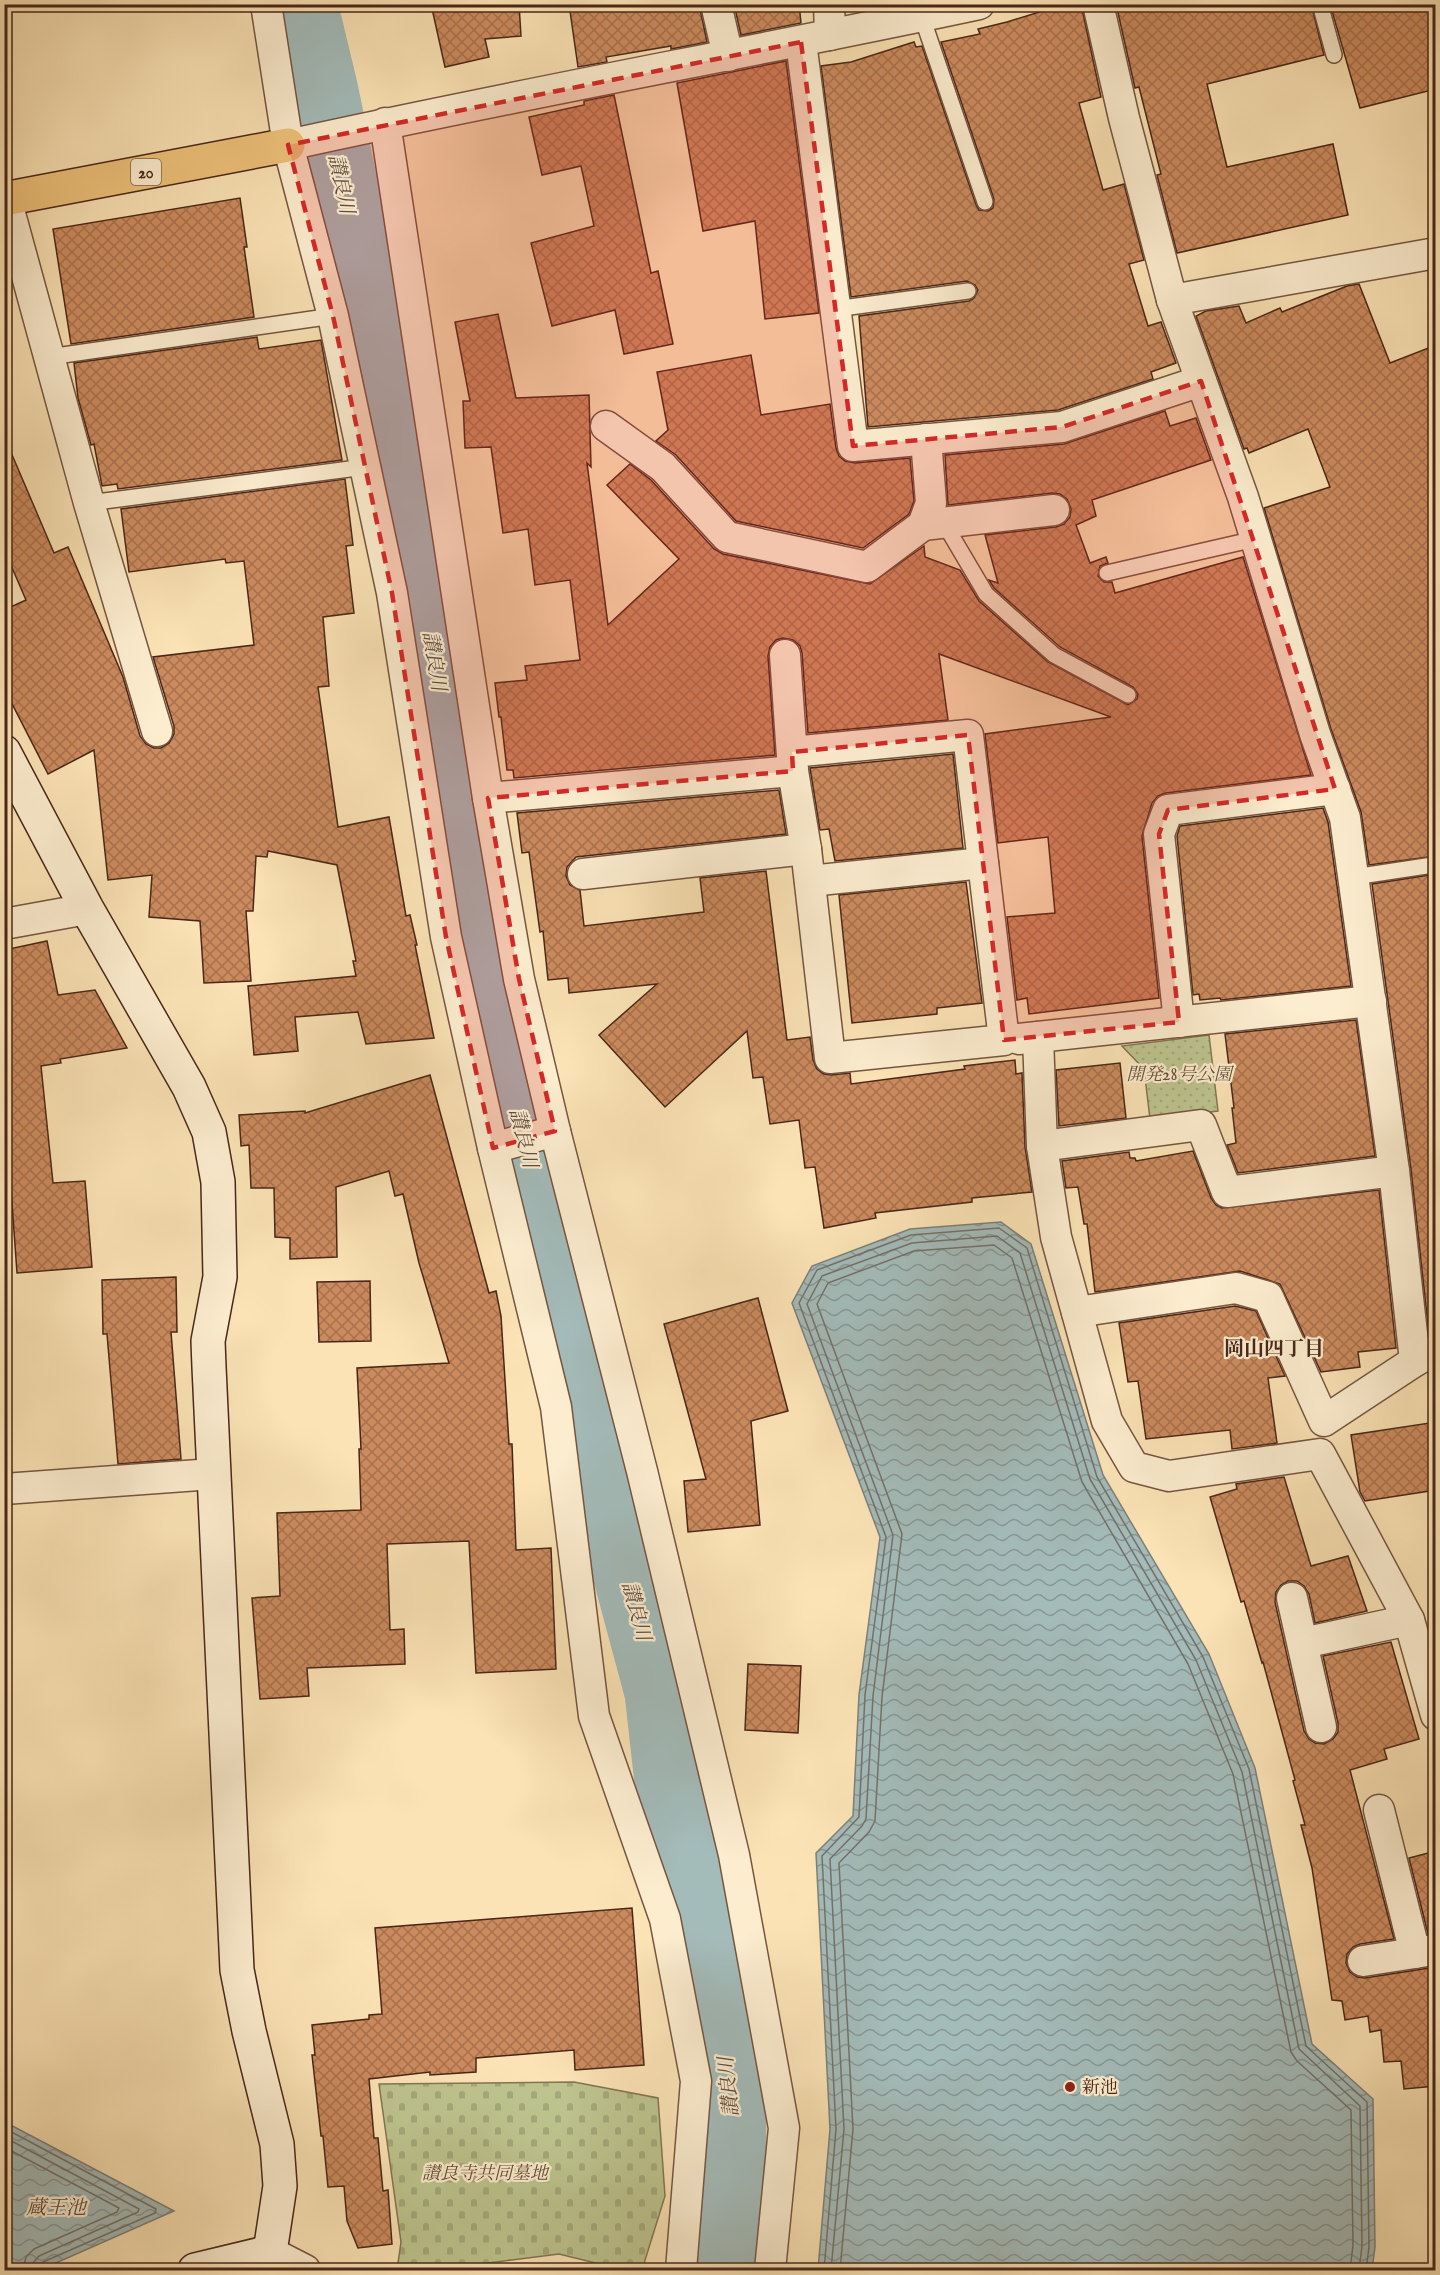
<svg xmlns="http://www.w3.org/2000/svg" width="1440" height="2275" font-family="'IM FELL English','Noto Serif JP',serif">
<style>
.cemetery{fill:url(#cemetery-stones);stroke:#837554;stroke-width:1.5}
.park{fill:url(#park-dots);stroke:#837554;stroke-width:1.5}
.water{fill:url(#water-waves);stroke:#7f7f79;stroke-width:1.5}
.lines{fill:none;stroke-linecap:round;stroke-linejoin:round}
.shore{stroke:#767069;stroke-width:1.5}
.river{stroke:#a3bbb9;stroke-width:69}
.building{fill:url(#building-cross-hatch);stroke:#492619;stroke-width:1.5}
.lane-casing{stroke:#765540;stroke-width:18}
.street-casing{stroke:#765540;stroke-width:33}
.secondary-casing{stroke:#492619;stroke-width:36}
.primary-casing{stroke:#492619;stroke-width:36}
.lane{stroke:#fcedcf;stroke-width:15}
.street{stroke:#fcedcf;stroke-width:30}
.secondary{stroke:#fcedcf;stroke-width:33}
.primary{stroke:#eec27a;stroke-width:33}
.marked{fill:#d62828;fill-opacity:0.2;stroke:#d62828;stroke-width:4.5;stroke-dasharray:12 8;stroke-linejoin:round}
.poi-dot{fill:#8f2418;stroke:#fcedcf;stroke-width:2}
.labels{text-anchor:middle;stroke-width:4.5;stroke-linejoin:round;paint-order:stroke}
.shield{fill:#fcedcf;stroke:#7f6250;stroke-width:1.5}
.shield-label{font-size:16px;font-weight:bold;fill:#492619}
.park-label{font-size:18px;font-style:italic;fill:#664e36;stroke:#fcedcf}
.poi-label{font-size:18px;fill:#492619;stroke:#fcedcf;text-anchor:start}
.water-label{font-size:20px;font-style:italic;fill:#604b41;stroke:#fcedcf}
.neighbourhood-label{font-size:20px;font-weight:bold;fill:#492619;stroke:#fcedcf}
</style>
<defs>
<pattern id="cemetery-stones" width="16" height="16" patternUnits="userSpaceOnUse" patternTransform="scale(1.5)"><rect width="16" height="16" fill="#bdc48e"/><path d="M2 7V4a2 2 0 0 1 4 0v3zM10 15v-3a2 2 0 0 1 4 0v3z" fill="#a4a87a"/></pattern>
<pattern id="park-dots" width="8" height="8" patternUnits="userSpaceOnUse" patternTransform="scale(1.5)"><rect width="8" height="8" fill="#bdc48e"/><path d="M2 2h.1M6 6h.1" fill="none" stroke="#a4a87a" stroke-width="1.8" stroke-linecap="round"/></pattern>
<pattern id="water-waves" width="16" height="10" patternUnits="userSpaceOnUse" patternTransform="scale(1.5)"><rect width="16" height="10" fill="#a3bbb9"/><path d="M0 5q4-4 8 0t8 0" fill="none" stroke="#879896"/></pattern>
<pattern id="building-cross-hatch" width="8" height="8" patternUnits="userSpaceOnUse" patternTransform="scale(1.5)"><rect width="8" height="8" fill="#cc8b5e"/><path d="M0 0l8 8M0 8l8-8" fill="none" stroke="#a8714d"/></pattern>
</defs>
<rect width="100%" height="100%" fill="#fbe3b5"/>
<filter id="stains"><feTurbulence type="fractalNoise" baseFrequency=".00333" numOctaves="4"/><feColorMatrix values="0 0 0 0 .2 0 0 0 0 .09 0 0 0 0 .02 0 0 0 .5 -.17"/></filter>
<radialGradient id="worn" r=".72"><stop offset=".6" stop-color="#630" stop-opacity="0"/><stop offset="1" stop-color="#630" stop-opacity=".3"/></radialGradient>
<polygon class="cemetery" points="574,2082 658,2098 665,2196 642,2270 624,2270 559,2254 434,2270 397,2270 401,2242 379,2084"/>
<polygon class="park" points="1209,1035 1218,1111 1150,1119 1144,1069 1122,1046"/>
<g class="water">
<polygon points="1001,1222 1031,1244 1103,1475 1209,1654 1255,1768 1312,2044 1373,2099 1375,2247 1372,2270 818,2270 830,2129 816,1853 853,1816 859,1695 880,1537 792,1303 812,1266 910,1229"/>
<polygon points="4,2122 5,2122 174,2211 40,2270 5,2270"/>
</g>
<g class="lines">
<g class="shore">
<polyline points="4,2128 156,2209 155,2213 43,2262 39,2270"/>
<polyline points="4,2137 139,2209 138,2212 39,2256 33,2263 32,2270"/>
<polyline points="4,2147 119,2208 117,2212 34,2249 26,2257 23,2270"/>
<polyline points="824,2270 836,2129 822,1856 859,1817 865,1695 886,1537 799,1303 817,1270 911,1235 999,1228 1027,1248 1097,1477 1203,1657 1249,1769 1306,2046 1367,2102 1369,2247 1366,2270"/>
<polyline points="831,2270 844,2129 830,1859 862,1826 866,1819 873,1696 893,1535 807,1304 822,1276 912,1243 997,1236 1020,1253 1090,1479 1196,1660 1242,1772 1299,2049 1360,2106 1362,2246 1359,2270"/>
<polyline points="840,2270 853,2129 839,1863 869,1832 875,1821 882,1697 902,1534 817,1304 828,1283 914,1251 994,1245 1012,1258 1082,1482 1188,1664 1233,1774 1291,2052 1297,2061 1351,2110 1353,2245 1350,2270"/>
</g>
<polyline class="river" points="303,4 323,87 406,485 494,1024 516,1100 554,1256 609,1506 659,1692 669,1782 709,1948 732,2100 730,2270"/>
</g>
<g class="building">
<polygon points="431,4 519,4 521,36 485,39 489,57 445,67"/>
<polygon points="569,4 595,4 595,8 618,4 699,4 707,42 671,49 671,46 606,57 607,62 578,67"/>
<polygon points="734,4 799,4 801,23 741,35"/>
<polygon points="1065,4 1081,4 1101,97 1079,103 1103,190 1124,184 1144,260 1129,264 1148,326 1161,322 1176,363 1151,372 1153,379 1058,410 868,427 859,316 969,301 974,298 978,290 975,285 967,281 851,297 821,66 851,62 914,42 916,47 922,46 976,205 979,210 988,211 993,208 994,199 941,42 980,34 978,29 1007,22"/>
<polygon points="1116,4 1311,4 1324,55 1207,84 1227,167 1333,144 1348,215 1177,253 1157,175 1161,174 1139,87 1135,88"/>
<polygon points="1330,4 1436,4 1436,89 1360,108"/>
<polygon points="786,61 819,313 765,319 755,221 703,231 677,83"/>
<polygon points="614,95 651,273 658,271 673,344 624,354 615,310 552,326 531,243 594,226 581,166 542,175 529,117 584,105 584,101"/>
<polygon points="240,198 247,247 244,247 254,317 71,344 53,229"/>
<polygon points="1359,284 1390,363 1436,345 1436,856 1369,865 1361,812 1331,729 1264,508 1330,487 1308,429 1249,453 1247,448 1244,449 1196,316 1206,311 1239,306 1246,323 1280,308 1282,312 1347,286"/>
<polygon points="498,314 516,398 589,395 591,467 587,463 608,625 679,559 607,485 630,464 651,480 714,549 723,554 870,584 924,546 925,557 960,570 979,601 1048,662 1128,705 1137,699 1138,694 1133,687 1060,647 994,588 989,580 998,583 985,535 1056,527 1064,524 1070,517 1071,509 1067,499 1060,494 1052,493 948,505 945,455 1064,444 1165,411 1170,426 1196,418 1211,460 1092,500 1096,516 1076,525 1090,563 1106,557 1108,563 1100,566 1098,576 1104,582 1112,582 1115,593 1243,557 1311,775 1166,793 1158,796 1152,803 1142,836 1159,998 1029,1014 1027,998 1017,1000 1007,917 1055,913 1048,837 998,843 985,734 1111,717 939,654 948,720 808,733 802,653 800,646 793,640 783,638 776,640 770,647 768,656 775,755 514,778 513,770 507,770 501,717 499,717 495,683 527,680 525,666 580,660 570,580 535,585 528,529 503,533 491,447 465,448 463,401 470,401 455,322"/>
<polygon points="257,337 259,349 321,340 342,460 118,489 117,484 102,486 94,444 91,445 78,398 74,363"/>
<polygon points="751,355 761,415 830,404 836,448 839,456 845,461 855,463 910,458 914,501 909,514 863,548 736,521 676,455 656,441 668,430 657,372"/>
<polygon points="4,436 54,553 68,547 123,677 140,736 146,744 154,748 161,748 169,743 174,734 174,726 153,657 254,645 244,561 226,563 225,559 129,572 121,509 345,479 353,545 346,546 354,613 323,617 329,686 318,687 338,827 389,817 406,916 410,915 417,945 415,945 434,1038 366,1044 358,1012 295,1017 298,1051 254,1055 248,986 356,976 353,961 356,961 337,865 268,851 267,857 256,856 253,911 246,911 251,981 204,983 200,921 149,917 152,875 108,880 94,750 48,774 4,688 4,610 26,600 4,549"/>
<polygon points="953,754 963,848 835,861 829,829 820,830 810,768"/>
<polygon points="779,790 786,834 576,857 567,867 566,876 570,885 580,890 584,926 704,912 700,878 766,871 787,1040 810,1037 813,1060 817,1069 824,1074 831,1075 850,1073 851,1084 965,1069 964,1066 1015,1060 1016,1074 1022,1073 1025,1147 1032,1192 972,1198 972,1202 875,1213 876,1218 824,1228 815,1167 805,1168 799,1120 770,1124 763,1077 753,1078 747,1031 665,1107 599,1035 657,984 569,993 568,978 548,980 543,931 540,932 529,852 522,853 517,813"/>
<polygon points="1323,808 1328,822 1351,986 1221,1000 1220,998 1200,1000 1199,994 1193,995 1177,836 1180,826"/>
<polygon points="1436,874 1436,1333 1429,1334 1411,1169 1372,884"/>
<polygon points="966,882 982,1003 937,1008 937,1014 852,1023 839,895"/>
<polygon points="47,941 58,995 95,990 127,1048 60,1059 61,1063 41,1066 53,1183 85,1181 92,1267 17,1273 10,1175 4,1176 4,950"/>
<polygon points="1356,1020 1375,1156 1238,1173 1227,1145 1236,1143 1232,1108 1234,1108 1225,1034"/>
<polygon points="1120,1063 1126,1118 1059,1126 1056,1070"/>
<polygon points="430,1075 489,1293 496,1291 501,1316 509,1444 512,1444 516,1550 551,1548 556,1669 476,1673 469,1541 387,1544 390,1630 404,1629 405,1664 307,1668 309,1696 260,1699 252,1598 280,1596 277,1513 361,1510 359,1449 361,1449 357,1368 449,1363 419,1263 403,1194 395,1196 389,1171 336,1187 337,1257 290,1259 290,1238 275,1237 274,1188 251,1188 249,1145 241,1146 239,1115 305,1111 305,1113"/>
<polygon points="1193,1151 1211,1198 1216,1205 1222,1208 1379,1190 1396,1348 1358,1352 1360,1367 1321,1372 1280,1284 1240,1271 1095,1292 1087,1224 1084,1224 1078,1187 1066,1188 1062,1161 1129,1152 1130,1158 1135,1158 1136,1161"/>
<polygon points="176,1277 177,1332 171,1332 181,1459 118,1464 107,1334 103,1334 102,1280"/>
<polygon points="370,1281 371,1341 319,1342 317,1282"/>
<polygon points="758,1298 788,1411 751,1421 760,1525 688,1532 684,1481 706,1479 664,1324"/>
<polygon points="1235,1306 1256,1311 1285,1376 1268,1378 1277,1443 1232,1449 1230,1430 1146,1439 1138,1381 1128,1382 1119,1323"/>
<polygon points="1436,1422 1436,1490 1365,1501 1360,1492 1351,1435"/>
<polygon points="1284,1477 1311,1566 1348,1556 1367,1611 1315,1623 1309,1594 1304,1586 1297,1581 1288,1581 1281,1585 1276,1592 1275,1602 1304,1731 1309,1739 1315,1743 1324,1744 1333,1739 1338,1732 1338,1723 1323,1656 1391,1642 1419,1739 1384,1749 1387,1759 1350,1770 1394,1939 1360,1944 1353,1947 1347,1954 1346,1963 1350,1972 1357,1977 1365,1978 1436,1967 1436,2086 1404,2089 1401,2061 1384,2062 1381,2030 1370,2032 1368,2016 1345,2020 1342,2001 1332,2000 1312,1868 1301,1825 1305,1825 1293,1781 1295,1780 1263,1662 1262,1663 1244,1601 1241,1602 1210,1497 1237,1489 1236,1484"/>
<polygon points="748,1664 801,1666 798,1733 745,1730"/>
<polygon points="1436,1851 1436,1933 1428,1934 1409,1858"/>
<polygon points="632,1908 644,2065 575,2070 574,2050 476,2058 476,2072 430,2075 430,2072 369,2079 374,2138 378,2138 383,2191 388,2190 392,2244 358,2248 347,2221 344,2186 328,2187 323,2136 321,2136 312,2055 315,2055 312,2025 369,2019 369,2015 382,2014 375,1928"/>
</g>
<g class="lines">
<g class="lane-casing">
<g id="lane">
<polyline points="1320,4 1334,55"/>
<polyline points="922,17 985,202"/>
<polyline points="835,309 968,291"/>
<polyline points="49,357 333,316"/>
<polyline points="89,503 365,467"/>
<polyline points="944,523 986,594 1054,655 1128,695"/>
<polyline points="1107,573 1255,539"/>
<polyline points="1354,877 1433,865"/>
</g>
</g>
<g class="street-casing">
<g id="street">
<polyline points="266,4 288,145 333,316 392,593 446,937 493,1148 556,1407 594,1716 665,1919 696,2081 681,2270"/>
<polyline points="716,4 728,56"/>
<polyline points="829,4 830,35"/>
<polyline points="1098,4 1124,118 1172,300 1243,497 1315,734 1345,818 1394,1171 1415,1361"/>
<polyline points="801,42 853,446 1062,427 1201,381"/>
<polyline points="385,123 488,798 519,979 555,1131 642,1471 734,1855 784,2128 770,2270"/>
<path d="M288,145C518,94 749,53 979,4"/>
<polyline points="6,199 89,503 157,731"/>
<polyline points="1172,300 1436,253"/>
<polyline points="606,426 663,467 727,537 867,567 923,525 931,503 926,439"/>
<polyline points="923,525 1054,510"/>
<polyline points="785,655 793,771 806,849 830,1058 1004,1040 968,735 792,752"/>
<polyline points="488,798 793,771"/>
<polyline points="583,874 806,849"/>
<polyline points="810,881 983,863"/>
<polyline points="4,924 87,909"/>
<polyline points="1179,1022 1159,834 1168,810 1335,789"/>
<polyline points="1038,1037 1042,1146 1056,1237 1107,1421 1134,1467 1169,1476 1320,1454 1409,1620 1436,1715"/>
<polyline points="1019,1039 1371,1001"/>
<polyline points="1042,1146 1201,1125 1227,1192 1394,1171"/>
<polyline points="493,1148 555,1131"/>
<polyline points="1077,1312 1236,1288 1268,1297 1324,1421 1415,1361 1436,1350"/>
<polyline points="4,1489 213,1474"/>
<polyline points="1292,1598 1321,1727"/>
<polyline points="1303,1643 1409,1620"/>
<polyline points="1379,1810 1415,1953"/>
<polyline points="1363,1961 1434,1950"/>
<polyline points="270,2252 305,2270"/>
</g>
</g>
<g class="secondary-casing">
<g id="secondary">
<polyline points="4,752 87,909 189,1087 209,1132 218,1182 220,1277 208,1341 209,1367 237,1970 249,2031 277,2144 280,2186 270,2252 261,2270"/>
<polyline points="195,2270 270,2252"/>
</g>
</g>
<g class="primary-casing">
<polyline id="primary" points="4,199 288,145"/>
</g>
<use href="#lane" class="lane"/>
<use href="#street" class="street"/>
<use href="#secondary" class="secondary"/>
<use href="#primary" class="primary"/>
</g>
<path class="marked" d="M801,42L853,446L1062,427L1201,381L1335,789L1168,810L1159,834L1179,1022L1004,1040L968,735L792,752L793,771L488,798L519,979L555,1131L493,1148L446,937L392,593L333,316L288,145Z"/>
<circle class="poi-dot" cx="1070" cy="2087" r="6"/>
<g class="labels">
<rect class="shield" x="131" y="159" width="30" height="26" rx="4.5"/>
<g class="shield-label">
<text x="146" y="178">20</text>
</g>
<g class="park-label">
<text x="1179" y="1080">開発28号公園</text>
<text x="485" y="2179">讃良寺共同墓地</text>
</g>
<g class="poi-label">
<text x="1082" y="2093">新池</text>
</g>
<g class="water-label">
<text transform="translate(342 184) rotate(78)" y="7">讃良川</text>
<text transform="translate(435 661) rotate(81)" y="7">讃良川</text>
<text transform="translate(524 1138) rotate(76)" y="7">讃良川</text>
<text transform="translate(637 1611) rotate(75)" y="7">讃良川</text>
<text transform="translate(728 2087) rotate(-96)" y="7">讃良川</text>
<text x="56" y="2214">蔵王池</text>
</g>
<g class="neighbourhood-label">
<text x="1274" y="1355">岡山四丁目</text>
</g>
</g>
<rect width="1440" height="2275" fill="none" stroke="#fbe3b5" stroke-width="24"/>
<rect x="6" y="6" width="1428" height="2263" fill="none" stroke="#492619" stroke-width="3"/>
<rect x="12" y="12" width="1416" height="2251" fill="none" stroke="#492619" stroke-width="1.5"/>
<rect width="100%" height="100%" filter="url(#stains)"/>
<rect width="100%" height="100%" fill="url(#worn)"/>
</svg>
